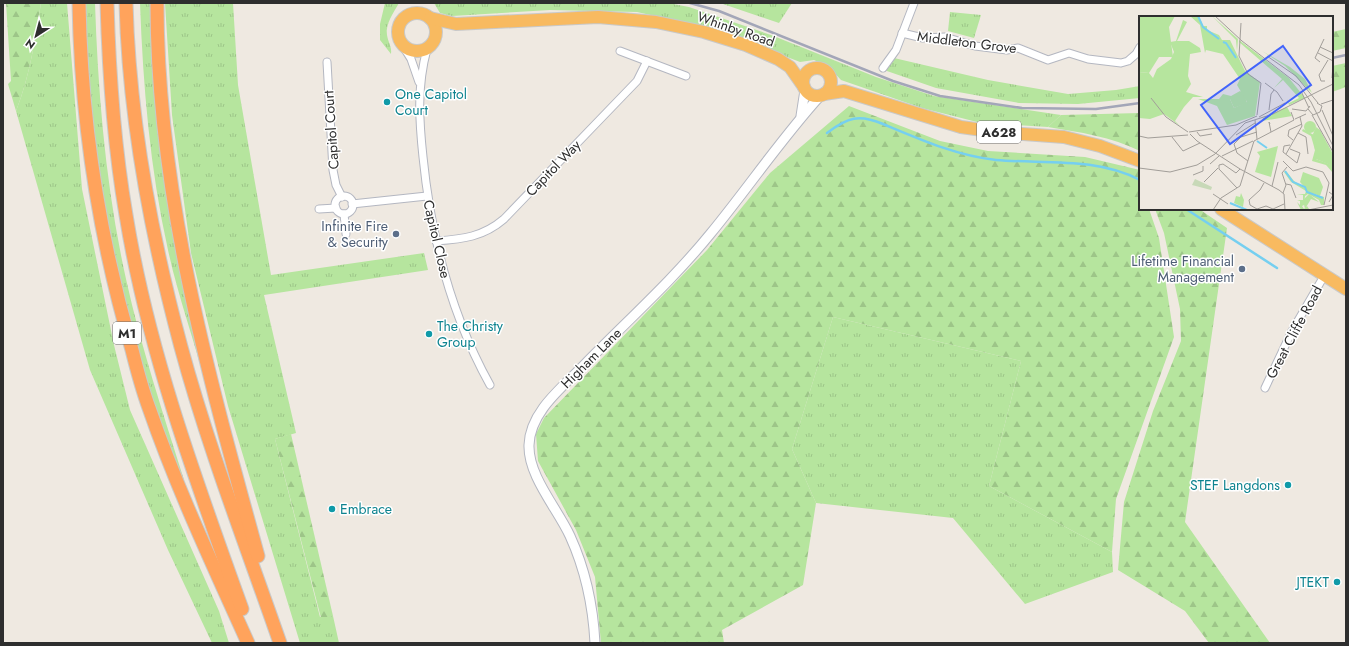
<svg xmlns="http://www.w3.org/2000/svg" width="1349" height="646" font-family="Jost,sans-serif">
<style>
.grass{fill:url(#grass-tufts)}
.forest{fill:url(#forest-firs)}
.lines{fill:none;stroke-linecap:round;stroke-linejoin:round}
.stream{stroke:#75cff0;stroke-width:2.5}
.minor-casing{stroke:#b4b7c1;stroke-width:9}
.tertiary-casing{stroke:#b4b7c1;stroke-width:11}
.trunk-casing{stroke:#c9c9c9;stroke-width:14}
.motorway-casing{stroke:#c9c9c9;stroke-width:15}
.minor{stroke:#fff;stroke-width:7}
.tertiary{stroke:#fff;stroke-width:9}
.trunk{stroke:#f8ba60;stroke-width:12}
.motorway{stroke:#ffa35c;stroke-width:13}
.rail{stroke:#a3a6b8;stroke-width:2.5}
.culture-dot{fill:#0f9aa8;stroke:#fff;stroke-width:1.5}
.service-dot{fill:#5c6f8a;stroke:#fff;stroke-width:1.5}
.labels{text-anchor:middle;stroke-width:3;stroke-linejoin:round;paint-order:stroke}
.shield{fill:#fff;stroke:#6d6d6d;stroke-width:1}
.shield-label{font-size:13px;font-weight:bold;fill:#2e2e2e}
.street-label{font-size:14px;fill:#2e2e2e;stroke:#fff}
.culture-label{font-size:14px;fill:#0d838f;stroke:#fff;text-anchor:start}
.service-label{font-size:14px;fill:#4e5e75;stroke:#fff;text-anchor:end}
.inset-river{fill:none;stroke:#75cff0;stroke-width:2}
.inset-road{fill:none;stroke:#a29e99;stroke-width:1}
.view{fill:#4264fb;fill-opacity:0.15;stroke:#4264fb;stroke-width:2}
.inset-edge{fill:none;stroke:#2e2e2e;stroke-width:2}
</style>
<defs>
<pattern id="grass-tufts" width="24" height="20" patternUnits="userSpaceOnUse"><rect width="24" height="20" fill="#b6e59e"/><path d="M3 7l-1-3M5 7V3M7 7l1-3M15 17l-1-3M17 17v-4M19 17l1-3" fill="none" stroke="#9dc588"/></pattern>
<pattern id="forest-firs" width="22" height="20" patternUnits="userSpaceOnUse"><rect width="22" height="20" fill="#b6e59e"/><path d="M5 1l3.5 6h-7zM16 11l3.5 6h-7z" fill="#9dc588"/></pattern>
</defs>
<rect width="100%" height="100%" fill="#efe9e1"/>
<g class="grass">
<path d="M41,3H67L82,189L114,345L130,410L219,611L229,643H212L168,550L90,370L16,111C30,76 35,39 41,3Z"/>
<path d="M85,3H95C98,95 106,189 126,279C141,347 163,413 184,480L182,481C162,426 141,372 126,315C99,212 90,109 85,3Z"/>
<path d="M140,3H155L154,63L206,385C194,340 178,296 168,250C150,169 143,86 140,3Z"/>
<polygon points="165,3 233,3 238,85 271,275 424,253 428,270 264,295 296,433 275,439 320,617 333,616 339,643 300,643 228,406 191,253 172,115"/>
<path d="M385,3H399C394,12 385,24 387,35C388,42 392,47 391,54L380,40V24Z"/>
<polygon points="434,3 668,3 689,7 771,35 876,77 934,96 1061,115 1048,127 981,123 922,108 841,80 829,67 814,60 800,62 718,30 637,12 550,10 452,16 440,13"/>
<polygon points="720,3 792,3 779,23"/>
<polygon points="950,12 981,15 974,38 948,31"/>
<polygon points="894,58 988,80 1068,94 1116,90 1140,86 1140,98 1078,104 1019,103 936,88 884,70"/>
<polygon points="833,317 1021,361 989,486 1112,552 1113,572 1025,604 953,518 816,503 792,449"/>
</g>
<g class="forest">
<path d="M6,3H41C35,39 30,76 16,111L8,84L11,81Z"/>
<polygon points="1346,29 1346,48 1332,51 1332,32"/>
<polygon points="1346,63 1346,87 1332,92 1332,66"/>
<polygon points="849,106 940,141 988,151 1085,157 1140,170 1140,209 1149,209 1159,238 1174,337 1116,499 1112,552 989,486 1021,361 833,317 792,449 816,503 803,585 722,630 724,643 601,643 595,577 576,530 538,461 536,434 544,418 707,250 770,173"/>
<path d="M1140,113V151C1112,137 1079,132 1048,127L1061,115Z"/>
<polygon points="1155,209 1199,209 1227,228 1185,522 1270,643 1209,643 1185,611 1118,570 1124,502 1153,411 1181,341 1180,309 1164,233"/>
<polygon points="291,434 333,616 321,618 275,439"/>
</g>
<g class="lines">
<g class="stream">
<path d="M827,133C848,117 859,114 883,124C919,139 957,156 996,160C1044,164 1096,157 1140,180"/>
<polyline points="1186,209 1277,268"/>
</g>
<g class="minor-casing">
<g id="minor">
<polyline points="902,33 923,38 945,37 975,46 1007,50 1018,48 1048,60 1069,53 1088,59 1121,63 1128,61 1136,54 1140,47"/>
<polyline points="401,43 411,59 419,82"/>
<path d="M427,49C417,86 419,120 423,157C431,237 451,315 490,385"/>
<polyline points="620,51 686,76"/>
<polyline points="327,62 333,170 336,185 342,197"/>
<polyline points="883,68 896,50 914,3"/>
<circle cx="344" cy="205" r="9"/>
<polyline points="352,204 427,196"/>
<polyline points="319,209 336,208"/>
<polyline points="344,214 346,234"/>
<path d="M436,241C463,239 483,237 504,219L637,81L647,61"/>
<polyline points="1265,388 1292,331 1324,276"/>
</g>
</g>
<g class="tertiary-casing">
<g id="tertiary">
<polyline points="801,116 805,90"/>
<path d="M595,643C593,605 586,571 570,536C557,508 528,476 529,445C530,411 564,386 585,364C627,321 673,280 711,233C748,188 781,139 820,96"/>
</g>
</g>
<g class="trunk-casing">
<g id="trunk">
<circle cx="417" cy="32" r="19"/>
<polyline points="430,18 456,24 598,17 656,22 704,32 746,45 778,59 790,67 804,87"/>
<circle cx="817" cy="82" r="14"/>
<polyline points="824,94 844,91 961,127 997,132 1064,137 1100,146 1140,161"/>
<polyline points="1221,209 1346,289"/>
</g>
</g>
<g class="motorway-casing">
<g id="motorway">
<path d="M79,3C81,121 99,237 132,350C137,370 142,389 149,408C177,489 213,565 248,643"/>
<path d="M107,3C109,74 114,145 126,215C148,351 196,481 242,609"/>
<path d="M126,3C129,119 151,235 181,347C208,447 246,545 280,643"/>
<path d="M157,3C157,192 208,375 258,556"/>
</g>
</g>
<use href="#minor" class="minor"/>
<use href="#tertiary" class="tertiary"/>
<use href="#trunk" class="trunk"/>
<use href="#motorway" class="motorway"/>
<g class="rail">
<polyline points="690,3 719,11 893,81 940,96 1022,108 1096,109 1140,103"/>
<polyline points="1332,58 1346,55"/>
</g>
</g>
<g class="culture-dot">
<circle cx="387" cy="102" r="4"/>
<circle cx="429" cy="334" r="4"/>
<circle cx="1288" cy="485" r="4"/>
<circle cx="332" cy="509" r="4"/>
<circle cx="1337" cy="582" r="4"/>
</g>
<g class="service-dot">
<circle cx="396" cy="234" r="4"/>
<circle cx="1242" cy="269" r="4"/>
</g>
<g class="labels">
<g class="shield">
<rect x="977" y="121" width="44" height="22" rx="3"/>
<rect x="113" y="322" width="28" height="22" rx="3"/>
</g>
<g class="shield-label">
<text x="999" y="137">A628</text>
<text x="127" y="338">M1</text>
</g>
<g class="street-label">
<text transform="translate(736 29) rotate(19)" y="5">Whinby Road</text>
<text transform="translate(967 42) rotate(7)" y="5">Middleton Grove</text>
<text transform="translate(331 130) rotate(-94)" y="5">Capitol Court</text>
<text transform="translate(553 168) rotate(-46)" y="5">Capitol Way</text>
<text transform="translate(437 239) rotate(77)" y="5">Capitol Close</text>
<text transform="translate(1294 332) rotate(-62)" y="5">Great Cliffe Road</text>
<text transform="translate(591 358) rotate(-45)" y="5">Higham Lane</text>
</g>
<g class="culture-label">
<text x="395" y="99">One Capitol<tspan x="395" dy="16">Court</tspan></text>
<text x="437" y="331">The Christy<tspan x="437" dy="16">Group</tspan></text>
<text x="1280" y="490" text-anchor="end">STEF Langdons</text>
<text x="340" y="514">Embrace</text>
<text x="1329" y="587" text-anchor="end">JTEKT</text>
</g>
<g class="service-label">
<text x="388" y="231">Infinite Fire<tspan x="388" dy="16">&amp; Security</tspan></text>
<text x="1234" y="266">Lifetime Financial<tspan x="1234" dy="16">Management</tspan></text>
</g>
</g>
<g transform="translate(1139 16)">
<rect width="194" height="194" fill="#efe9e1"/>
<path d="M73,0L99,23L98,35L97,24ZM44,4L48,6L38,25H50L61,32L62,36L51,38L49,60L52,68L47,76L64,81H54L45,91L36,105L41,110L25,98L11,103L0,102V56L10,57L14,62L18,53L32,43L35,36L31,26L37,25ZM100,24L150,62L166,82L150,89L148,83L150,87L160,82L144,64L135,72L143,63L100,26ZM123,35L151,51L166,63L173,77L146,50ZM101,75L105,77L108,87L95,92L91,83H80L84,78L92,80ZM148,91L153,100L123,105L124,102ZM177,111L181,114L194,138V150L177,143L174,118ZM102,177L105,184L104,191L95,187L97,180L101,181ZM170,178L180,186L172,183L166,193L164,184Z" fill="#b6e59e"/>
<path d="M0,0H36L30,11L34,41H20L10,57L0,56ZM51,0H60L64,10H68V14L80,19L83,24H91L106,55L121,66L116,100L88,109L78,90L59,83H91L95,92L108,86L98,69L101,63L84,38L67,34L66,37L61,9ZM164,113L175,119L179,135L177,143L193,149L194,157L187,149L173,145L176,134L172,120L163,115ZM147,155L155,165L177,179L185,181V189H182L180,184L169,178L166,180L165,189L163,190L165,193L168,190L170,193L162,194L158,186L161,189V185L158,184H164V179L158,178H166L167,175L152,166L145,156Z" fill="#b6e59e"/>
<path d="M56,163L73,171L72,174L53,169Z" fill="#c8d9b8"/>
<path d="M165 111a6 6 0 1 1 12 0a6 6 0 1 1-12 0ZM139,130L132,161L116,156L121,140L118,136ZM164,156L180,162L184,171L181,180L170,176L161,166Z" fill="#b6e59e"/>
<path class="inset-river" d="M59,0L64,11L80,23M84,26L87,27L97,42M118,125L128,132M146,155L154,166L166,171L168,176L184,182M91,187L108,194"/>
<path class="inset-road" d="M76,0L103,25L160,69L172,86L194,130M102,7L100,40L109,58L122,67L118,99M181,31L194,37M179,37L194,45M128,40L157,60L179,87M181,46L176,42L185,23M193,62L194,49M186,65H182L180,59L189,44M126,67L138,76L144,85M162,75L170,92M12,82L27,101L49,116M182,88L194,84M153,93L167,95L171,90M169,93L174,99L181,96L183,90L178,87M130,94L132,78L135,74M183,94L194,120M173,99L194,136M120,101L146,87M156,103L167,98M116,104L118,123M131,108L130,106L132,116M50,116L97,109L118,100M58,116L61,120L73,118M159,117L167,121L169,138M51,118L58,125L101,153L140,174L145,178L146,194M97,119L116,107M0,120L9,122L49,119M33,121L44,135L61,127M154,124L149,120L150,114L163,108M151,133L161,137L158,147L144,136L145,130L151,129M147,138L163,110L161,101M83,140L114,125M109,145L98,137L95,128L102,121L118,116M144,145L154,155L167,151L184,156L190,167L185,189M71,148L80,140M0,152L31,156L58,149L76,138L106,107L134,98L194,68M54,159L64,155V150M65,166L79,152M125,167L121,174L110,184L111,189L118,193L127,190L134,193L145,188M147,168L152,169L157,182M133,170L139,146M98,172L80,153V149L84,148L97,157L101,153M190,176L194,179L190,186M144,177L147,169L143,157L148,151M74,178L89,188M74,194L82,182L101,170L115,125L155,104L152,96M169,194L194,189"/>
<path class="view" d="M144,30L172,69L91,128L62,89Z"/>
<rect width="194" height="194" class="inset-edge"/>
</g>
<rect width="1349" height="646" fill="none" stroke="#2e2e2e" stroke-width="8"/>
<g transform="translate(36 36) rotate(216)" stroke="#ffffff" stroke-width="3" paint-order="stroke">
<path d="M0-3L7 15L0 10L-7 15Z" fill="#2e2e2e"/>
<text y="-6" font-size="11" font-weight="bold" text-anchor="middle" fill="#2e2e2e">N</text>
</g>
</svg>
